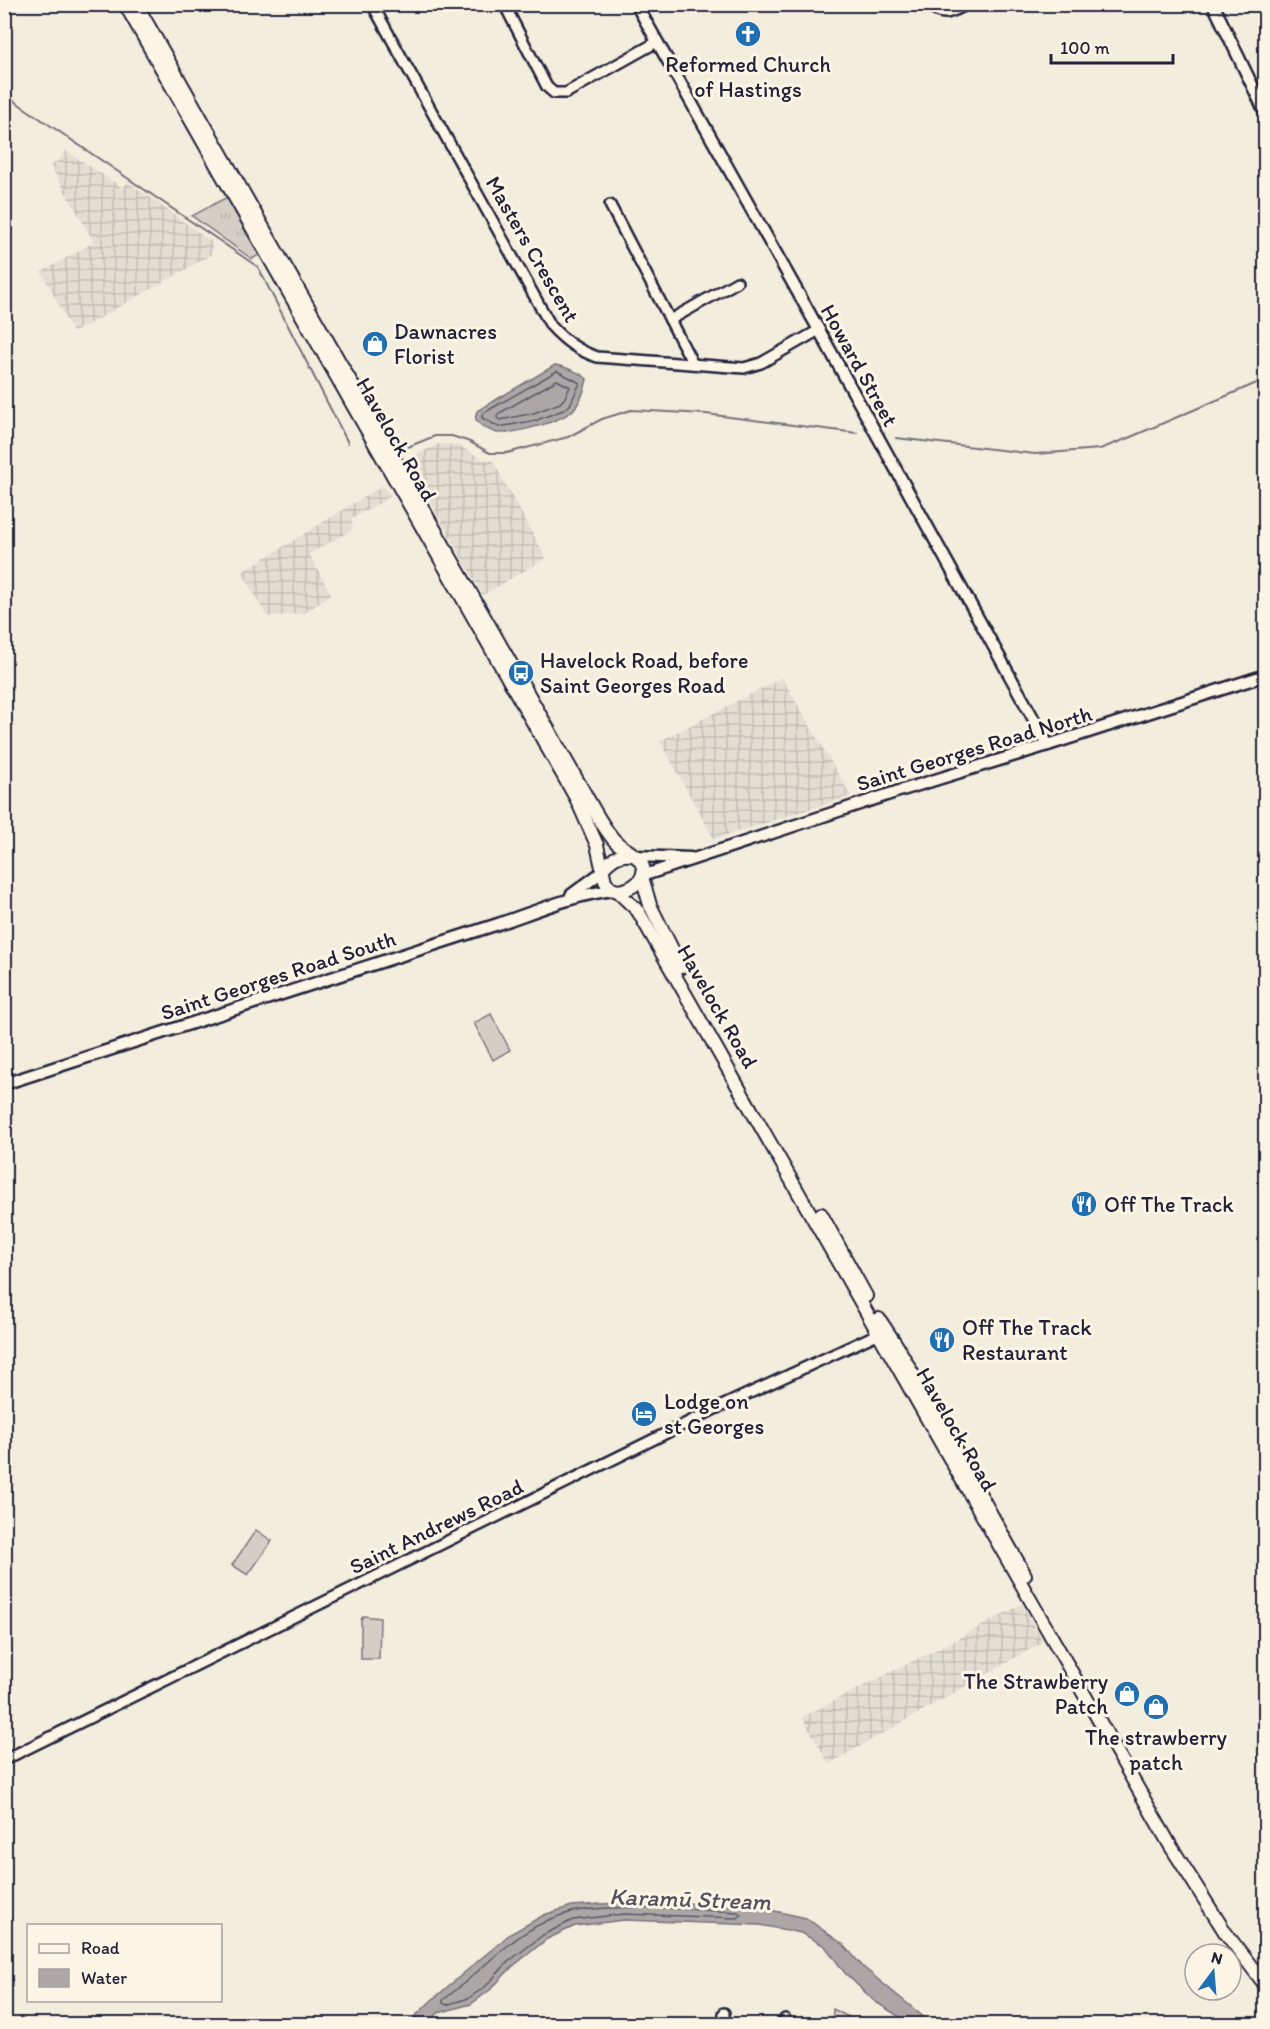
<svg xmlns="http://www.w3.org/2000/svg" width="1270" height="2029" font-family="Itim,sans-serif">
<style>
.industrial{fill:url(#industrial-grid)}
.grass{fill:url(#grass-tufts);stroke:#7b7880;stroke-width:1.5}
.park{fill:url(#park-crowns);stroke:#7b7880;stroke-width:1.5}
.pitch{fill:#d4cfc6;stroke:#7b7880;stroke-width:1.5}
.water{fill:#aca7a6;stroke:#75727b;stroke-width:1.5}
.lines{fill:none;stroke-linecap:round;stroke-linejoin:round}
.shore{stroke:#595766;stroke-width:1.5}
.stream{stroke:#75727b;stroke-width:2}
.minor-casing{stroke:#22223b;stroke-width:14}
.tertiary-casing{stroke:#22223b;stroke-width:15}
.secondary-casing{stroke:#22223b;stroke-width:16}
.minor{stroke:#fcf5e5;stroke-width:9}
.tertiary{stroke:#fcf5e5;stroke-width:10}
.secondary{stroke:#fcf5e5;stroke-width:12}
.labels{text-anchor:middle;stroke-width:6;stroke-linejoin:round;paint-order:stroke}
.poi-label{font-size:22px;fill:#22223b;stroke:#fcf5e5;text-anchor:start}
.street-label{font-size:22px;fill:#22223b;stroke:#fcf5e5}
.water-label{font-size:24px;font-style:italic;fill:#525160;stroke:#fcf5e5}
</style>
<defs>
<pattern id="industrial-grid" width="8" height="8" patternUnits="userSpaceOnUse" patternTransform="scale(1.5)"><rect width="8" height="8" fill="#e3ded2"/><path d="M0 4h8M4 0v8" fill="none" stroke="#c2beb5"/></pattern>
<pattern id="grass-tufts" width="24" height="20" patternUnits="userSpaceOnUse" patternTransform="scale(1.5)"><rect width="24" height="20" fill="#d4cfc6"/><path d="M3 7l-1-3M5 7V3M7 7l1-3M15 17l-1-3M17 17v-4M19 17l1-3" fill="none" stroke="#b6b1ab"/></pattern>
<pattern id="park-crowns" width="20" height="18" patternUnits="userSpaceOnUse" patternTransform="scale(1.5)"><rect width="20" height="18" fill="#d4cfc6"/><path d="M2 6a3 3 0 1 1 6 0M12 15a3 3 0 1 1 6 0" fill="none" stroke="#b6b1ab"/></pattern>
</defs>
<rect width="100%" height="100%" fill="#f3edde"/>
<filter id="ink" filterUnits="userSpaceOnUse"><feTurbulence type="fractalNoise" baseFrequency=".0167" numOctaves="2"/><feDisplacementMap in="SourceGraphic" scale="12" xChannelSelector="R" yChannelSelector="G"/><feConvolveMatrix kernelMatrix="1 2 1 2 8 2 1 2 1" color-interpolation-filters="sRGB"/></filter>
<g filter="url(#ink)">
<g class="industrial">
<polygon points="66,151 123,188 128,182 212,242 211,255 73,333 42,272 94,242 50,165 60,160"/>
<polygon points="439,444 457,445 482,459 493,461 546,558 560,550 483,595 406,459"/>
<polygon points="382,486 391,496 352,519 352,530 309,554 331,594 305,613 267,617 242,572"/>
<polygon points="782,678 851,796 714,839 660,741"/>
<polygon points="1022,1604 1043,1642 829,1764 802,1717 963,1636"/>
</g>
<polygon class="grass" points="227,197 259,255 252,259 192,216"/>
<polygon class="park" points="833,2009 862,2024 832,2024"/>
<g class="pitch">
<polygon points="491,1014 510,1050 493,1060 474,1023"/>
<polygon points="256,1530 272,1541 248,1575 232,1565"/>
<polygon points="363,1616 380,1618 379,1659 361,1659 361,1620"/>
</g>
<g class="water">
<path d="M555,365C563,366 582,373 587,379C585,389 581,401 574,409C562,422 517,433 499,433C493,433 488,429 482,426C476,422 474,418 477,411Z"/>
<polygon points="645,1901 757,1907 806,1918 844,1945 863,1967 932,2024 911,2024 874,2001 845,1973 825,1946 801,1933 760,1925 624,1920 575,1926 547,1939 512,1967 490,1990 471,2004 438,2013 428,2024 407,2024 432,2000 510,1934 544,1915 572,1906"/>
</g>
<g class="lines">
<g class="shore">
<polygon points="557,371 580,383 570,405 563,410 537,420 499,427 482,418 482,415 487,411"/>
<polygon points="557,380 570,387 564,399 560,403 534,413 500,420 497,418 498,414"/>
<path d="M645,1907L738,1912L741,1915L738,1918L624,1914L573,1920L543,1935L508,1962L486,1986L469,1998L446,2005L443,2003V2000C487,1968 516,1926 572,1912C593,1907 622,1908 645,1907Z"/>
</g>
<g class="stream">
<polyline points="4,94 258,267 348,443"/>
<polyline points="896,438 1035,454 1100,449 1126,439 1266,379"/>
<polyline points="400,450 435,436 452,436 470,442 490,453 507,453 568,437 602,419 631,410 706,414 857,433"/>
</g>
<g class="minor-casing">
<g id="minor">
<path d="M372,4L551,326C565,341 577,350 597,357L744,368L761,363L819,330"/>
<polyline points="504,4 547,87 554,93 566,93 657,42"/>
<path d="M929,4C941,20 953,11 968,4"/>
<polyline points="610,205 693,364"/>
<polyline points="670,320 737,282"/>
<polyline points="4,1760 713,1410 884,1331"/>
<polyline points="724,2024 724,2013"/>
<polyline points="785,2024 785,2019"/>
</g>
</g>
<g class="tertiary-casing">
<g id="tertiary">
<polyline points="636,4 819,330 1048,745"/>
<polyline points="1213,4 1266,114"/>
<polyline points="635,856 691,858"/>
<polyline points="642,876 896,792 1048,745 1266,675"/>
<polyline points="571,895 602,872"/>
<path d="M4,1084L498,924C537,911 573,895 613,890"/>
</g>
</g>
<g class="secondary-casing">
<g id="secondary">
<polyline points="125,4 576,798 597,845 605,881 610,888 617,891 638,911 1170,1845 1225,1932 1266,1986"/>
<path d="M136,4L581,787C591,804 601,825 614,840C621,848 634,852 640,861C652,878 631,890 617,891"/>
<path d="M602,869C611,860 618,853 632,855"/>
<polyline points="642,877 650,905 681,967"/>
<polyline points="821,1214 866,1296"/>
<polyline points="879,1319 897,1346 1025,1575"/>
</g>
</g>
<use href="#minor" class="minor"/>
<use href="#tertiary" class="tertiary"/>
<use href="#secondary" class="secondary"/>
</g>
</g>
<defs>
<g id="church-disc" transform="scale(1.35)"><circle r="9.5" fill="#1f6fb2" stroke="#fcf5e5"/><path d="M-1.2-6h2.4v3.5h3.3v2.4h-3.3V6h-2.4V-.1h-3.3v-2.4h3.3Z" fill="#fff"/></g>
<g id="shop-disc" transform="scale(1.35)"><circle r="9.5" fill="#1f6fb2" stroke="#fcf5e5"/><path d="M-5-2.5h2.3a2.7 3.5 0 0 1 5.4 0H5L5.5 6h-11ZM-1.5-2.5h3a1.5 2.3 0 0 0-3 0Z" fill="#fff"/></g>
<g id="bus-disc" transform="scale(1.35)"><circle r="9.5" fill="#1f6fb2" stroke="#fcf5e5"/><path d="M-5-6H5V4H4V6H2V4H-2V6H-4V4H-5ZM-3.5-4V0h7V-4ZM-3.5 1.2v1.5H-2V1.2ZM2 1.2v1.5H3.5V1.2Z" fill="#fff"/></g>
<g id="restaurant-disc" transform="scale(1.35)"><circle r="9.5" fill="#1f6fb2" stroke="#fcf5e5"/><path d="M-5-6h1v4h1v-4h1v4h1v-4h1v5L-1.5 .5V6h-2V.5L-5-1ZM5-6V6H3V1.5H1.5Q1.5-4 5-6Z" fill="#fff"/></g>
<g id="hotel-disc" transform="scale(1.35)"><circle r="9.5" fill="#1f6fb2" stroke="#fcf5e5"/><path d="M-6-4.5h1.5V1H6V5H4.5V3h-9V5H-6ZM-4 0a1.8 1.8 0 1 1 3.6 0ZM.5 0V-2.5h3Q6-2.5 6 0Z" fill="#fff"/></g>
</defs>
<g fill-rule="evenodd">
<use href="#church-disc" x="748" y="34"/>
<use href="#shop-disc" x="375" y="344"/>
<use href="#bus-disc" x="521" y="673"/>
<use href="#restaurant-disc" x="1084" y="1204"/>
<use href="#restaurant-disc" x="942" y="1340"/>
<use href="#hotel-disc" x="644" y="1414"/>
<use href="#shop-disc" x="1127" y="1694"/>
<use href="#shop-disc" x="1156" y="1707"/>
</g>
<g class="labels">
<g class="poi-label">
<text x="748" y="72" text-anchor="middle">Reformed Church<tspan x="748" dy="25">of Hastings</tspan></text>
<text x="394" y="339">Dawnacres<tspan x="394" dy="25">Florist</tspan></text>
<text x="540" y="668">Havelock Road, before<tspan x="540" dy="25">Saint Georges Road</tspan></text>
<text x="1104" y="1212">Off The Track</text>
<text x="962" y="1335">Off The Track<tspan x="962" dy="25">Restaurant</tspan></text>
<text x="664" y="1409">Lodge on<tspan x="664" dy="25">st Georges</tspan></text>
<text x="1108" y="1689" text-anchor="end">The Strawberry<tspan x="1108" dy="25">Patch</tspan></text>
<text x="1156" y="1745" text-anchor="middle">The strawberry<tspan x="1156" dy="25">patch</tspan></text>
</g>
<g class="street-label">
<text transform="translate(533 249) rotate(60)" y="8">Masters Crescent</text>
<text transform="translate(860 365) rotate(61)" y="8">Howard Street</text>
<text transform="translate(397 439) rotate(60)" y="8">Havelock Road</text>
<text transform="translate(974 748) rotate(-17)" y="8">Saint Georges Road North</text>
<text transform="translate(278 975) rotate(-18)" y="8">Saint Georges Road South</text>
<text transform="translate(718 1006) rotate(60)" y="8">Havelock Road</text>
<text transform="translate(957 1429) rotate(60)" y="8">Havelock Road</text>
<text transform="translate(436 1526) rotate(-26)" y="8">Saint Andrews Road</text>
</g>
<g class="water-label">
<text transform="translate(690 1899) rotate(2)" y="8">Karamū Stream</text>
</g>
</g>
<rect width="1270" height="2029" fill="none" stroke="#fcf5e5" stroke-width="24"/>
<rect x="12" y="12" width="1246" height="2005" fill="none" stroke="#22223b" stroke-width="2" filter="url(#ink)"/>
<rect x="27" y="1924" width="195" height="78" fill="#fcf5e5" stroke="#a5a1a1" stroke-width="1.5"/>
<rect x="39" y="1944" width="30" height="9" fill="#fcf5e5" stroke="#a5a1a1" stroke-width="1.5"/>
<text x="81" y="1954" font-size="18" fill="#22223b">Road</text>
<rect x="39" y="1969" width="30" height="18" fill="#aca7a6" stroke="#a5a1a1" stroke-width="1.5"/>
<text x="81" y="1984" font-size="18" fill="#22223b">Water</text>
<g transform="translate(1213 1972) rotate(16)"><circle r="28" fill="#fcf5e5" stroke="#a5a1a1" stroke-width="1.5"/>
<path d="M0-4.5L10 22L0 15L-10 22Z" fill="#1f6fb2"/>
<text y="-9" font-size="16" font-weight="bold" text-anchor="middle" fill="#22223b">N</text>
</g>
<path d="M1051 54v9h122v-9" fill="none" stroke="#22223b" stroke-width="3"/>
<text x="1060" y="54" font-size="18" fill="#22223b" stroke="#fcf5e5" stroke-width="4.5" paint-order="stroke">100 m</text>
</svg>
